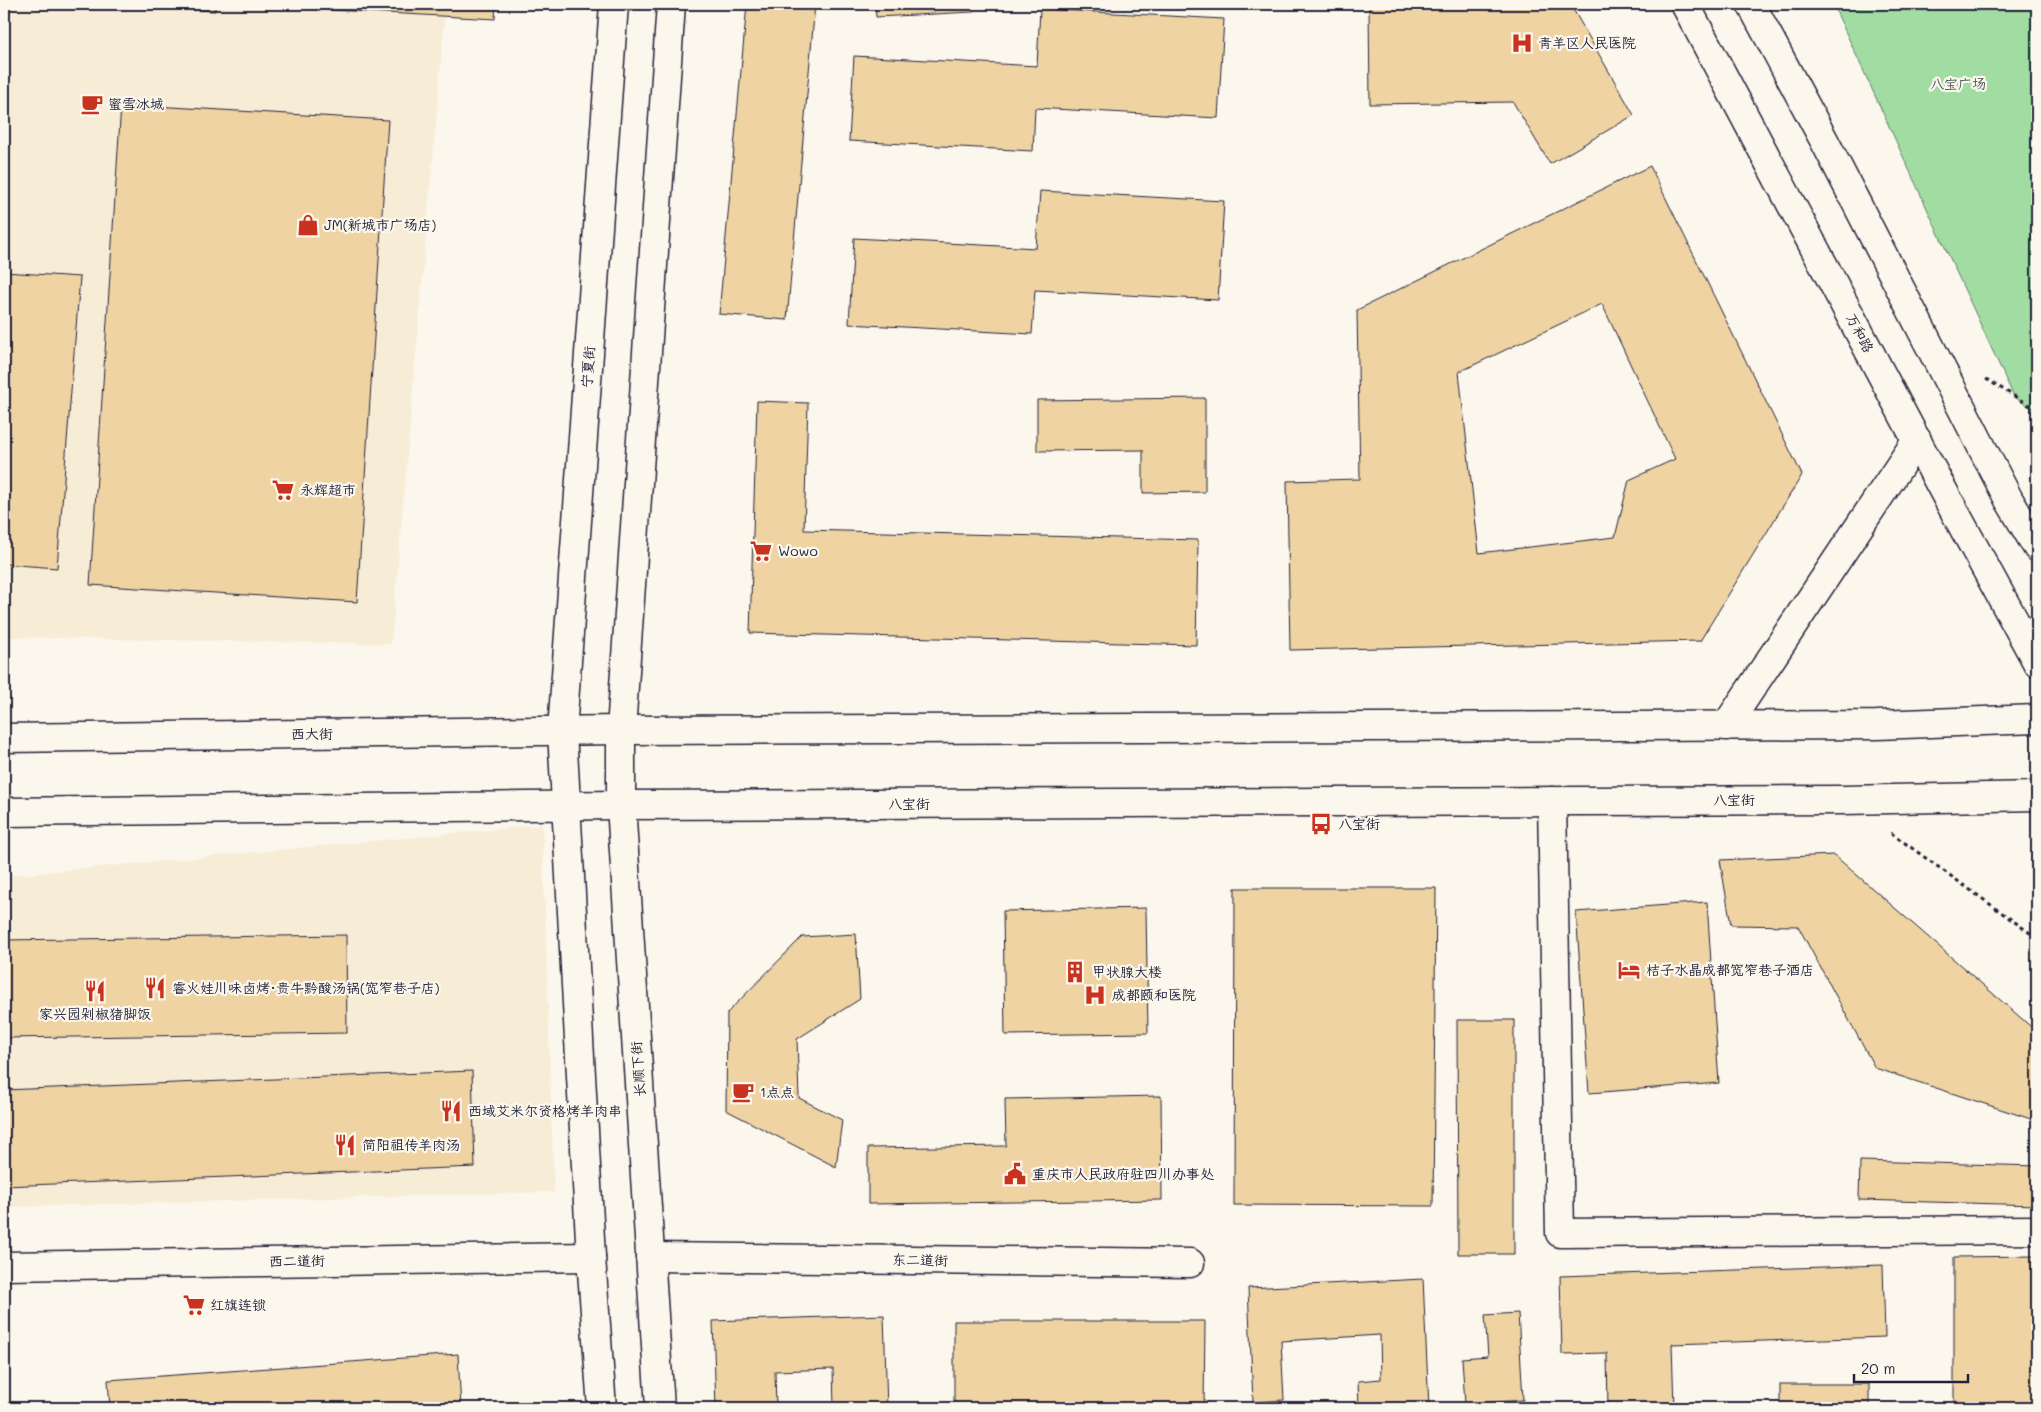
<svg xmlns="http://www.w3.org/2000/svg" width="2041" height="1412" font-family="Mali,'LXGW WenKai TC',sans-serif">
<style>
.built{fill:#f7ecd6}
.green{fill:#a1dca2;stroke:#627f6e}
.building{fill:#efd3a3;stroke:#22223b;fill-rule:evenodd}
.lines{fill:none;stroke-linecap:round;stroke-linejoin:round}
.minor-casing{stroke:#22223b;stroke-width:31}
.major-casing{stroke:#22223b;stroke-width:31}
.path{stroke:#22223b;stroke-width:3;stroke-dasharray:4 4;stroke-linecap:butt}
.minor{stroke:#fbf7ec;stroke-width:28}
.major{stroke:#fbf7ec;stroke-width:28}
.labels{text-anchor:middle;stroke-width:4.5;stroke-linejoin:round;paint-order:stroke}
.poi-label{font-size:14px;fill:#22223b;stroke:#fbf7ec;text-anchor:start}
.park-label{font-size:14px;fill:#485a5a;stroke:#fbf7ec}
.street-label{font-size:14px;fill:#22223b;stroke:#fbf7ec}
</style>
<rect width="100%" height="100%" fill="#fbf7ec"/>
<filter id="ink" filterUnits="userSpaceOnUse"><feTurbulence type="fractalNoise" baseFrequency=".02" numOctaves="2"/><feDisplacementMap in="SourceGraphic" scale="10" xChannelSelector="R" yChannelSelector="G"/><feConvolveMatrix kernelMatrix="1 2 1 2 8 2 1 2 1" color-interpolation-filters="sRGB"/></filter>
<g filter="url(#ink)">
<g class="built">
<polygon points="4,4 446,4 391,644 4,637"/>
<polygon points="542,825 554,1192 4,1207 4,876"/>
</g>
<polygon class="green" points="1893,4 2037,4 2037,411 2014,397 1835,9"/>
<g class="building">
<polygon points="86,4 215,4 215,11"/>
<polygon points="259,4 496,4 495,19 259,6"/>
<polygon points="747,4 815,4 787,320 719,314"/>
<polygon points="875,4 973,4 973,12 876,17"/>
<polygon points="1369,4 1570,4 1634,115 1550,164 1513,102 1370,104"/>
<polygon points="1040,9 1224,19 1218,118 1035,108 1033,151 849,141 854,56 1037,66"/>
<polygon points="121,104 388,120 357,602 90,585"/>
<path d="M1650,166L1802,475L1700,641L1290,650L1287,481L1360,479L1357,310ZM1602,304L1675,459L1629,480L1615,537L1479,553L1459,372Z"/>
<polygon points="1040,191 1224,201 1218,300 1035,290 1032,334 849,324 854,238 1036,248"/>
<polygon points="4,272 80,277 57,568 4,564"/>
<polygon points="1205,398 1205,492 1143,493 1143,450 1037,451 1037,400"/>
<polygon points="757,401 808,403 804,530 1198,540 1196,645 750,633"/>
<polygon points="1834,855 2037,1032 2037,1121 1875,1068 1798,926 1731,925 1720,860"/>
<polygon points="1235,888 1436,888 1433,1206 1234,1205"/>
<polygon points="1707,902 1719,1083 1589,1093 1576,912"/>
<polygon points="1146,908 1148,1033 1005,1035 1003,911"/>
<polygon points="856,934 860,999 797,1039 799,1098 842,1120 836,1167 726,1110 727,1013 802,937"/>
<polygon points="346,935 347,1033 4,1038 4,940"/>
<polygon points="1457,1020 1514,1020 1514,1254 1458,1254"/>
<polygon points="472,1071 475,1167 4,1186 4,1090"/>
<polygon points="1161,1096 1162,1200 868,1204 868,1148 1006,1146 1005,1099"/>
<polygon points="1860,1161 2037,1166 2037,1205 1859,1200"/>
<polygon points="2035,1256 2035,1408 1954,1408 1954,1257"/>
<polygon points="1883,1265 1885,1337 1672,1344 1674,1408 1608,1408 1607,1353 1562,1354 1560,1276"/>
<polygon points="1423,1279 1429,1408 1359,1408 1358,1381 1381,1379 1380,1335 1281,1341 1284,1400 1253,1402 1248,1288"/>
<polygon points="1518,1313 1523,1400 1465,1404 1462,1358 1488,1356 1485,1315"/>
<polygon points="884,1315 887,1408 834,1408 833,1369 775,1371 776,1408 716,1408 713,1321"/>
<polygon points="954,1321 1205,1321 1204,1408 954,1408"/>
<polygon points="458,1354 461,1408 110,1408 108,1380"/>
<rect x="1780" y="1384" width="89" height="24"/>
</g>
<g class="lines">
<g class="minor-casing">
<g id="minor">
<polyline points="1552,801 1560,1233 2037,1230"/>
<polyline points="650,1257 1190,1263"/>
<polyline points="4,1266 591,1257"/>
</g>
</g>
<g class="major-casing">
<g id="major">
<polyline points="1685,4 1945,494 2037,662"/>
<polyline points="1751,4 1825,142 2009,500 2037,547"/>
<polyline points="1726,726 1917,440"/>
<polyline points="4,738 621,730 1877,725 2037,719"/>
<polyline points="4,812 621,805 1844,800 2037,796"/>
<polyline points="602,1408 591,1257 562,731 614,4"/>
<polyline points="660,1408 621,805 621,730 671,4"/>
</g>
</g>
<g class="path">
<polyline points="1986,379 2037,410"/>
<polyline points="1891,833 2037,938"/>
</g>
<use href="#minor" class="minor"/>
<use href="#major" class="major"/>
</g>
</g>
<defs>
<g id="hospital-bare" transform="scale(1.725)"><path d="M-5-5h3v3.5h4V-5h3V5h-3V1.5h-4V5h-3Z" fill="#c8321e" stroke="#fbf7ec" stroke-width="2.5" paint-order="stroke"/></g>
<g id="cafe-bare" transform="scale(1.725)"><path d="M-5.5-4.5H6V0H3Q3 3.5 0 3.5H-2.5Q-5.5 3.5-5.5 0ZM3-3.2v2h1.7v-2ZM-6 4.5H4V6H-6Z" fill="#c8321e" stroke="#fbf7ec" stroke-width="2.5" paint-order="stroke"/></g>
<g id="shop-bare" transform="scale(1.725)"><path d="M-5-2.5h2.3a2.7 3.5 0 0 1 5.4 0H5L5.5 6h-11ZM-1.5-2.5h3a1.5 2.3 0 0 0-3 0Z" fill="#c8321e" stroke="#fbf7ec" stroke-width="2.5" paint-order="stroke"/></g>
<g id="supermarket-bare" transform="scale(1.725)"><path d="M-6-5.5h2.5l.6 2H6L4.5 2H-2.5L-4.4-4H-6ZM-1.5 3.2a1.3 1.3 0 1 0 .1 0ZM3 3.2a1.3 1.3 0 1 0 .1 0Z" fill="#c8321e" stroke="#fbf7ec" stroke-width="2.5" paint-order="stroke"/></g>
<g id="bus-bare" transform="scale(1.725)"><path d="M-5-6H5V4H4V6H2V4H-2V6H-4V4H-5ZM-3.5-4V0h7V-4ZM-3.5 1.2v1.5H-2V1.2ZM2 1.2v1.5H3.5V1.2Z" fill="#c8321e" stroke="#fbf7ec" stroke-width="2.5" paint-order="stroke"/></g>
<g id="hotel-bare" transform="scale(1.725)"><path d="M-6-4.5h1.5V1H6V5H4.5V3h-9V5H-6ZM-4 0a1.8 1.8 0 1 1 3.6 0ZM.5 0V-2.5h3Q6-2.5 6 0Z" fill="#c8321e" stroke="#fbf7ec" stroke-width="2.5" paint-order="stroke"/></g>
<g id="building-bare" transform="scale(1.725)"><path d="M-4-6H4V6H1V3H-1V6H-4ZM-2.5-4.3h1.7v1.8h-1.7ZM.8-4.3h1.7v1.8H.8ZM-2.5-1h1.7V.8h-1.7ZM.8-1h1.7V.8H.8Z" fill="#c8321e" stroke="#fbf7ec" stroke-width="2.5" paint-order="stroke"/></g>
<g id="restaurant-bare" transform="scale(1.725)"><path d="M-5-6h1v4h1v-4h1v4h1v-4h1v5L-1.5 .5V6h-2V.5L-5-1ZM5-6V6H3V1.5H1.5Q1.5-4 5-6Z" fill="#c8321e" stroke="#fbf7ec" stroke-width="2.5" paint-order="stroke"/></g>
<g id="civic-bare" transform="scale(1.725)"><path d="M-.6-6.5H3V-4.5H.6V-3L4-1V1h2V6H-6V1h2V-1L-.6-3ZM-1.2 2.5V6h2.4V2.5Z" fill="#c8321e" stroke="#fbf7ec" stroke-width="2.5" paint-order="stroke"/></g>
</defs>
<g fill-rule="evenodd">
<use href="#hospital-bare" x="1522" y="43"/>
<use href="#cafe-bare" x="92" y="104"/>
<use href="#shop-bare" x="308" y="225"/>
<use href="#supermarket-bare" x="283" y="490"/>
<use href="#supermarket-bare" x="761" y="551"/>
<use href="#bus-bare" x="1321" y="824"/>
<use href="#hotel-bare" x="1629" y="970"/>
<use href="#building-bare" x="1075" y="972"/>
<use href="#restaurant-bare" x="155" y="988"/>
<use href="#restaurant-bare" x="95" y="991"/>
<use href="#hospital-bare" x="1095" y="995"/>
<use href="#cafe-bare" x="743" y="1092"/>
<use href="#restaurant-bare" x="451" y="1111"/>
<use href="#restaurant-bare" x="345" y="1145"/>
<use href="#civic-bare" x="1015" y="1174"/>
<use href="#supermarket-bare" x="194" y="1305"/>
</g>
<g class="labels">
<g class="poi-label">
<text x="1538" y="48">青羊区人民医院</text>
<text x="108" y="109">蜜雪冰城</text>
<text x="324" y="230">JM(新城市广场店)</text>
<text x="300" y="495">永辉超市</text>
<text x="778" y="556">Wowo</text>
<text x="1338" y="829">八宝街</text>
<text x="1646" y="975">桔子水晶成都宽窄巷子酒店</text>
<text x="1092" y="977">甲状腺大楼</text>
<text x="172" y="993">睿火娃川味卤烤·贵牛黔酸汤锅(宽窄巷子店)</text>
<text x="1112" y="1000">成都颐和医院</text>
<text x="95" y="1019" text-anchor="middle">家兴园剁椒猪脚饭</text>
<text x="760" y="1097">1点点</text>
<text x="468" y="1116">西域艾米尔资格烤羊肉串</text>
<text x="362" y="1150">简阳祖传羊肉汤</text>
<text x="1032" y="1179">重庆市人民政府驻四川办事处</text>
<text x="210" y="1310">红旗连锁</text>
</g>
<g class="park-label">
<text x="1958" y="89">八宝广场</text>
</g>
<g class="street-label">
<text transform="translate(1860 333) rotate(62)" y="5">万和路</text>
<text transform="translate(588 367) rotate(-86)" y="5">宁夏街</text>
<text transform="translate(312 734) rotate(-1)" y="5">西大街</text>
<text x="1734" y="805">八宝街</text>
<text x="909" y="809">八宝街</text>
<text transform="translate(638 1069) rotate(-94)" y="5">长顺下街</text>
<text transform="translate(920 1260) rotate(1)" y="5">东二道街</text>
<text transform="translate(297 1261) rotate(-1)" y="5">西二道街</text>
</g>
</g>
<rect width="2041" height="1412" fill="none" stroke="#fbf7ec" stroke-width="20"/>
<rect x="10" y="10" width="2021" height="1392" fill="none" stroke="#22223b" stroke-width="2" filter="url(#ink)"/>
<path d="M1854 1374v8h114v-8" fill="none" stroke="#22223b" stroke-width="2.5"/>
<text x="1861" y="1374" font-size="15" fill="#22223b" stroke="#fbf7ec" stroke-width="4" paint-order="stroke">20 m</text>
</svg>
